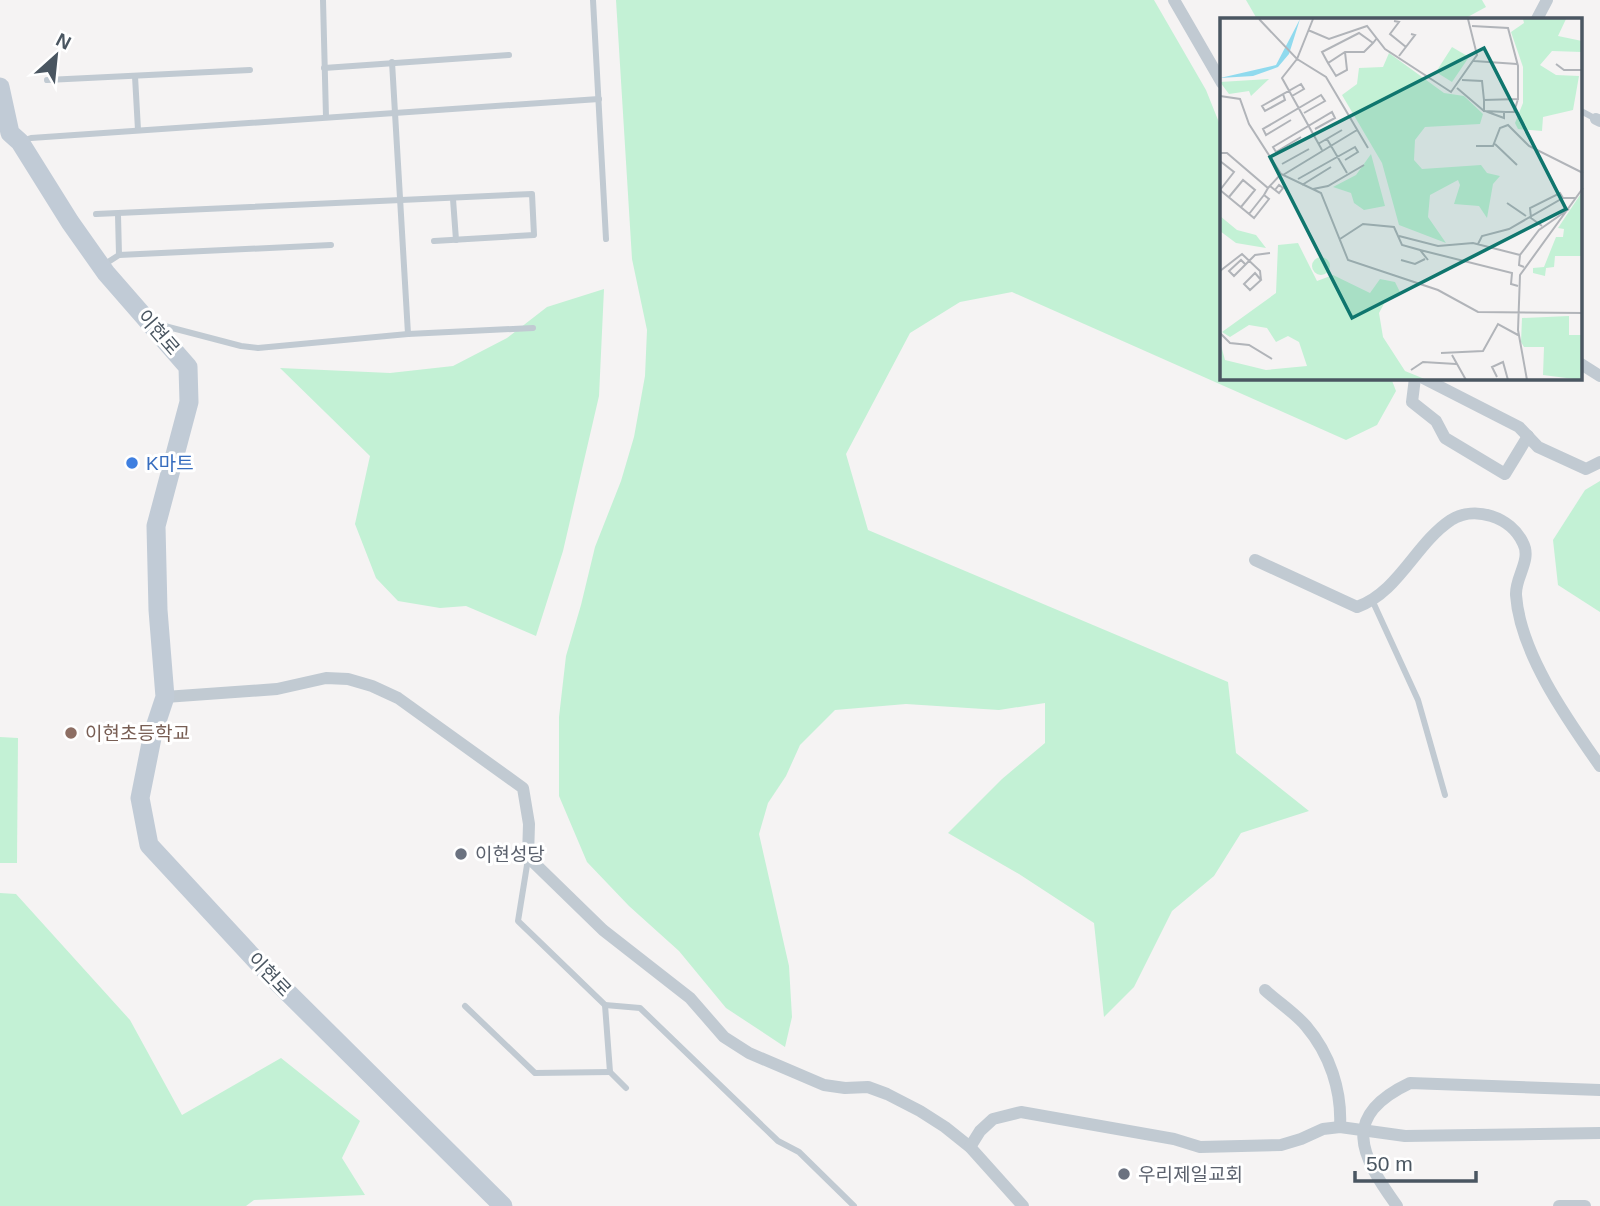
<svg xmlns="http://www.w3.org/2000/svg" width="1600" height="1206" font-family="Arial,'Noto Sans KR',sans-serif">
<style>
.green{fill:#c3f1d5}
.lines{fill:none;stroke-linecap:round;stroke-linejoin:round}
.lane{stroke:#c1cad2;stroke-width:6}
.street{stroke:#c1cad2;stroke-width:12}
.secondary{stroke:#c1cbd6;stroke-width:19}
.shop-dot{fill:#3f7fe0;stroke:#fff;stroke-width:2.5}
.education-dot{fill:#8d6e63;stroke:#fff;stroke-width:2.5}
.worship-dot{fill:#6b7280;stroke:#fff;stroke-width:2.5}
.labels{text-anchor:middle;stroke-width:6;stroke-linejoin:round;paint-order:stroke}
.street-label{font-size:19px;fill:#4a5661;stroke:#fff}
.shop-label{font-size:19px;fill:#366cbe;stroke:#fff;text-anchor:start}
.education-label{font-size:19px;fill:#785e54;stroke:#fff;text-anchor:start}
.worship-label{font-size:19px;fill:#5b616d;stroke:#fff;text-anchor:start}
.inset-road{fill:none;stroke:#b1b4b9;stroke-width:2}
.view{fill:#0f766e;fill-opacity:0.15;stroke:#0f766e;stroke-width:3.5}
.inset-edge{fill:none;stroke:#4a5661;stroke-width:3.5}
</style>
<rect width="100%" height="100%" fill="#f5f3f3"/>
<g class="green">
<polygon points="616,0 1154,0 1206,90 1222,130 1222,378 1391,378 1396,391 1377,425 1346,440 1012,292 960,302 910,333 846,454 868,530 1228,682 1236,753 1309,811 1241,833 1214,876 1172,911 1134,987 1104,1017 1094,923 1019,874 948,833 1002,779 1045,743 1045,703 999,710 906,704 835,710 800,745 786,776 768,803 759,834 789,966 792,1017 785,1047 726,1008 679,951 629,906 587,862 559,796 559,717 566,656 581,605 595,547 621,481 634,437 645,376 647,330 632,259"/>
<polygon points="1246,0 1482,0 1486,7 1464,19 1257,19"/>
<polygon points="604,289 599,396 563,551 536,636 466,606 440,608 398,601 376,578 355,524 370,456 280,368 390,373 453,366 507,338 547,307"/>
<polygon points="1600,481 1600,612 1558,585 1553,540 1585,490"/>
<polygon points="0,737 18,738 17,863 0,863"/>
<polygon points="0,893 16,894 130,1020 182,1115 281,1058 360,1121 342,1158 365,1195 254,1200 246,1206 0,1206"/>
</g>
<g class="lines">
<g class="lane">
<polyline points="323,0 326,117"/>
<polyline points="593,0 606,239"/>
<polyline points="392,62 408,334"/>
<polyline points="324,68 509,55"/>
<polyline points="135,76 138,130"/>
<polyline points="47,80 250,70"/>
<polyline points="1581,111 1596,119"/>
<polyline points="22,141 31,138 599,99"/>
<polyline points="453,199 456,240"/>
<polyline points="96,214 532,194 534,235 434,241"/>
<polyline points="118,215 119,255"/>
<polyline points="105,264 119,255 331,245"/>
<polyline points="157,324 241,346 258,348 408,334 533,328"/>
<polyline points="1373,602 1418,700 1445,795"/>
<polyline points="528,859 518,921 605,1005 610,1072 626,1088"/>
<polyline points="605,1005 640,1008 778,1141 799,1152 854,1206"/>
<polyline points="465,1006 535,1073 610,1072"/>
</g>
<g class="street">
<polyline points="1174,0 1222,83"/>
<polyline points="1537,19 1547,0"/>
<polyline points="1596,119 1600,121"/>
<polyline points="1581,364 1600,376"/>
<polyline points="1415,378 1412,402 1436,421 1445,438 1505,474 1528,436"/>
<polyline points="1423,378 1519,427 1538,447 1586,469 1600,462"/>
<path d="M1255,560L1357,607C1399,592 1415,544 1451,520C1475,505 1511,517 1523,543C1532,560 1515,577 1516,595C1520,653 1567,719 1600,766"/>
<polyline points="165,697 277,689 326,678 348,679 372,686 398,698 523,788 529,824 528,857 603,930 690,998 724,1037 749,1053 824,1085 845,1088 868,1087 887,1094 920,1111 945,1127 970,1147 1023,1206"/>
<path d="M1265,990C1278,1002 1295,1013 1306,1026C1330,1054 1342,1091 1340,1127"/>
<polyline points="970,1147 980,1131 993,1119 1021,1112 1174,1139 1200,1147 1281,1145 1301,1139 1323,1129 1340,1127 1405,1136 1600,1133"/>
<path d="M1397,1206C1360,1155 1340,1116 1410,1083L1600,1090"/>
<polyline points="1559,1206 1585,1206"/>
</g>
<polyline class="secondary" points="0,87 10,133 20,142 70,222 106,273 188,367 189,402 156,526 158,610 165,697 153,733 140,798 149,845 262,967 503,1206"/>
</g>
<circle class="shop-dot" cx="132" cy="463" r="7"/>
<circle class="education-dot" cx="71" cy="733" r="7"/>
<g class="worship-dot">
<circle cx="461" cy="854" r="7"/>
<circle cx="1124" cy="1174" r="7"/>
</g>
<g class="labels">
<g class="street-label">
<text transform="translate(159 332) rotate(49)" y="7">이현로</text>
<text transform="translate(270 974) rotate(46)" y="7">이현로</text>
</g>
<g class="shop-label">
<text x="146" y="470">K마트</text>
</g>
<g class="education-label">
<text x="85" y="740">이현초등학교</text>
</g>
<g class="worship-label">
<text x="475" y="861">이현성당</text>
<text x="1138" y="1181">우리제일교회</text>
</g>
</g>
<g transform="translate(1220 18)">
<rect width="362" height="362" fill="#f5f3f3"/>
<path d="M303,1H346L338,18L362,23V34L332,33L320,47L336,57L359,58L353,92L323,99L322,113L298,111L295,105L303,85V49L291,14L304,5ZM232,29L249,39L232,64L216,54ZM169,35L224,75L244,78L263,96L260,106L205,109L195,122L194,142L202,151L261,147L267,155L280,158L273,166L267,200L259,188L234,186L240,167L238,162L210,177L208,199L226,225L179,207L162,145L122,77L137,66L139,50L163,49ZM49,61L31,78L29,73L9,76L0,64ZM151,136L165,188L144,192L134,185L131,175L113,169L136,157ZM362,174V238H335L334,249L326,250L325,258L313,255V250L324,249L336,219H343L344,211L338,210ZM0,198L17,212L36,217L46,230L16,225L0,213ZM78,225L97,263L113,257L150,275L160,261L175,264L180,274L166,282L159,295L163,319L185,353L207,362H0V324L5,342L46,352L87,348L79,324L68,318L56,324L47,310L29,307L10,319L2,314L56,275L58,227ZM92 248a9 9 0 1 1 18 0a9 9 0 1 1-18 0ZM349,298V317H361L362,299V362L323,357L324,329H304L301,324L302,300Z" fill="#c3f1d5"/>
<path d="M80,1L69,36L58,49L33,58L0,60L56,47Z" fill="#90daee"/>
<path class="inset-road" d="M39,1L77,41L93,1M174,3L179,4L170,16L186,29M88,12L109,21L147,8L165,31L231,74L257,37L248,1M153,25L139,15L102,34L108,45L125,34H144L153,25L157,20M179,38L195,17L191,16M254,43L297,46M108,45L116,58L127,52L125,34M336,46L344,52H363M242,62L262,63L264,82L298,81V48L288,10L252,8M237,70L264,93M63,76L65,82L45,93L42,88L81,66L84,71L72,78M0,78L20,81L29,106L61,156L101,175L128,242L218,272L258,294L363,295M264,82V93L286,94H294L298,81M265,93L284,100V93M71,102L46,117L43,111L101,77L105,83L84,95M81,119L56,134L53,129L112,94L115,100L95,111M107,121L127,155M98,126L122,112M275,126L297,147M256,128H273L280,110L288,107L309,128L363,155M102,132L62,60L77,41L106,59L148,130M0,135H7L48,170L61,156M0,143L14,154L0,172M62,146L89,131M63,157L137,112M78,161L135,129L138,134L125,142M82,167L111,149M50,168L55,172L59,175L63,170L59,167L55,172M93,171L108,168L144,147M0,172L34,200L49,181L44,177L48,170M9,179L23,162L35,172L21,189M287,185L306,198M29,196L44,177M322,208L311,200L310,190L340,175L343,180M179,218L218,228L253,225L300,237M120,221L143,206L174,209L182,227L200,232L208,242M258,226L262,218L289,211L343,180H356M200,232L292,255L291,266L298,268M181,242L195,246L205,241M25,246L21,242L9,253L14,258L35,237L50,235M304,249L299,247L300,237L319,212L349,191M0,253L22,236L40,253L41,262M35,255L41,262L30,272L24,266ZM0,315L10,325L29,327L52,341M221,335L263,333L278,306L298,317M232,337L246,362M191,352L203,344L236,346M277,359L272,349L283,344L288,362M307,362L298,312L300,257L363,170"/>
<path class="view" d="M264,30L346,191L132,300L50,139Z"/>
<rect width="362" height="362" class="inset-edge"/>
</g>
<g transform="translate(56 56) rotate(27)" stroke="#ffffff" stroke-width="5" paint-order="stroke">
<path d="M0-5L12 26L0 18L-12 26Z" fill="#4a5661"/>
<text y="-10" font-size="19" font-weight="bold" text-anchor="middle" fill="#4a5661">N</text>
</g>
<path d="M1355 1171v10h121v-10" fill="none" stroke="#4a5661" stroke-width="3.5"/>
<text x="1366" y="1171" font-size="21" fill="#4a5661" stroke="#ffffff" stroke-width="5" paint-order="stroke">50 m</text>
</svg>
